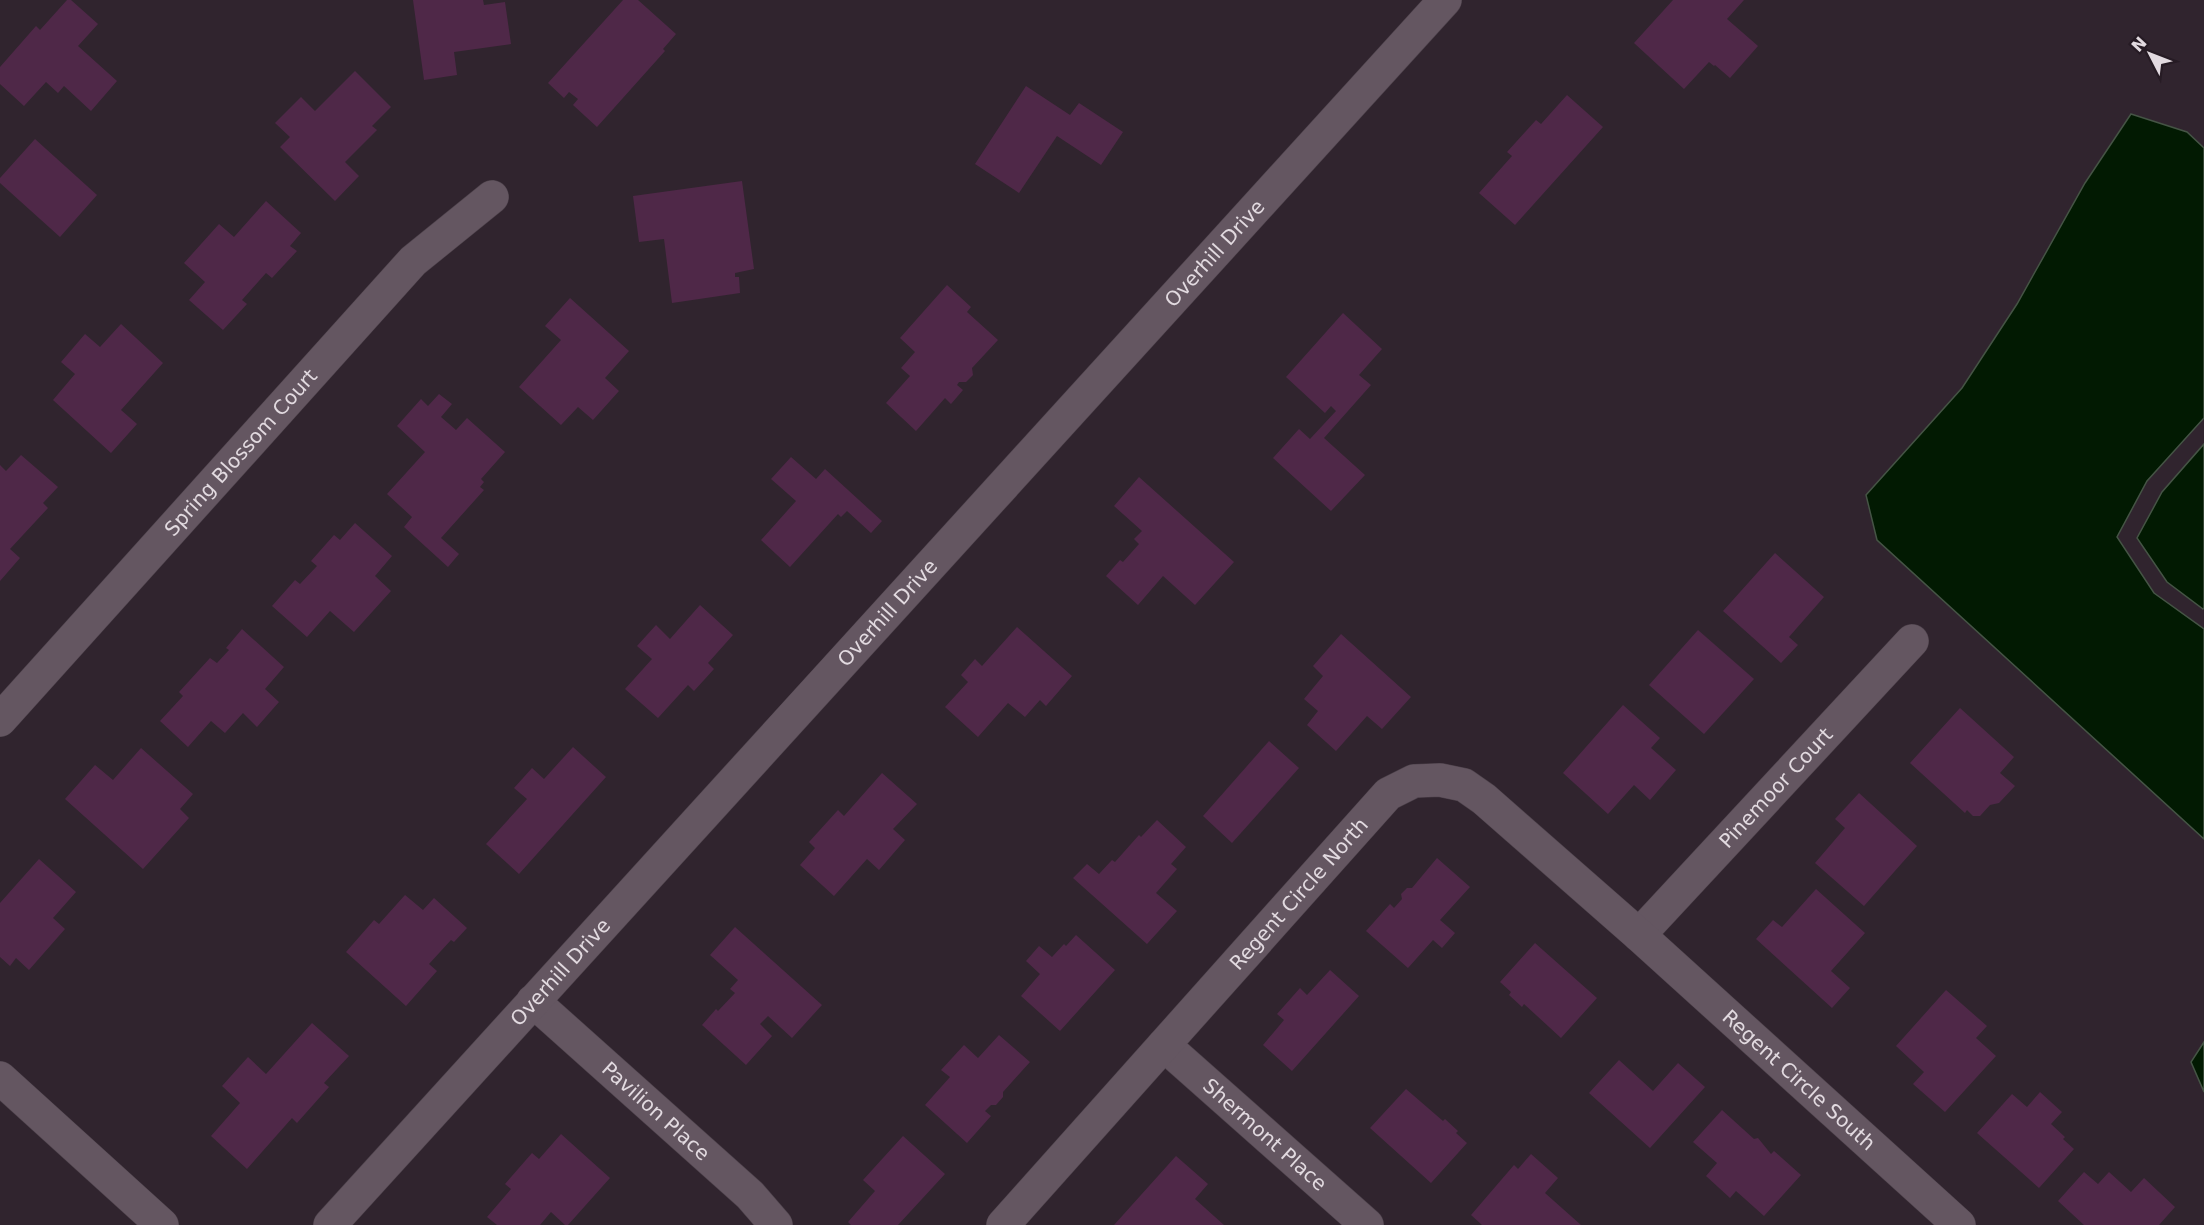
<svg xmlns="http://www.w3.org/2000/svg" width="2204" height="1225" font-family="'DejaVu Sans',sans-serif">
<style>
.water{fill:#021a02;stroke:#455445;stroke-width:1.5}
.building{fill:#4f2848}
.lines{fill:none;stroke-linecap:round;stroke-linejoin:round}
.minor-casing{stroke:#4d424b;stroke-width:34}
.minor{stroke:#645661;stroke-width:33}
.labels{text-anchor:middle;stroke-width:6;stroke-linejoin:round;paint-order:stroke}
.street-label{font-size:20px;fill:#e2dae0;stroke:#261b24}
</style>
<rect width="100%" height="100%" fill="#30242e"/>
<g class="water">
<polygon points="2131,114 2187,132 2204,148 2204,418 2147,481 2117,537 2154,593 2204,629 2204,839 1877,540 1866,495 1962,388 2017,304 2085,183"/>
<polygon points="2204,444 2204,608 2203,609 2167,582 2137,538 2162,492"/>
<polygon points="2204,1042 2204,1092 2191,1062"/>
</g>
<g class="building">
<polygon points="67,0 71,0 98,24 78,46 117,81 91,111 64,86 58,93 46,82 24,106 0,84 0,67 36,26 40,30"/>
<polygon points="413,0 483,0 484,5 505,2 511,44 454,52 457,75 424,80"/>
<polygon points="623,0 638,0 676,34 663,49 665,51 597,127 573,105 578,99 569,92 564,98 548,83"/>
<polygon points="1673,0 1744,0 1727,19 1758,46 1730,78 1715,65 1714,66 1709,62 1684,89 1634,43"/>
<polygon points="355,71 391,107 372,126 377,130 345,162 359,176 335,201 280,147 290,137 275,123 301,97 315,111"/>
<polygon points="1026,86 1070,115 1079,103 1123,132 1101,165 1057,136 1019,193 975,164"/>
<polygon points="1567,95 1603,127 1515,225 1479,193 1512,156 1507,152 1536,120 1541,124"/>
<polygon points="35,139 97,195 60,237 0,183 0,178"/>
<polygon points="742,181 754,269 735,273 735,277 739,277 740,293 672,303 664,239 639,242 633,196"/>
<polygon points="266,201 301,233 290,246 297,251 272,278 266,273 242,300 247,304 223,330 189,300 205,282 184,263 219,224 234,237"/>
<polygon points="947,285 971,307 967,312 998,340 972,368 973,375 966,382 959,382 957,385 963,390 951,404 945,398 916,431 886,403 910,376 901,368 915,352 900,338"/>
<polygon points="570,298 629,351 605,378 619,391 593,420 578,407 561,425 519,387 561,340 545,326"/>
<polygon points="1343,313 1382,349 1359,375 1371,385 1324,438 1365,475 1331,511 1273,458 1299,429 1310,439 1336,411 1331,406 1325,413 1286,377"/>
<polygon points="121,324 163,363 121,410 137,424 111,453 53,400 75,374 61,362 85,334 100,347"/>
<polygon points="439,394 452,404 441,417 456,430 467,418 505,452 481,479 484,482 480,487 484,490 441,538 459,554 448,567 404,527 412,517 387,494 425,452 397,426 421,399 428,406"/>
<polygon points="21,455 58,487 43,503 48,508 10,549 20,558 0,581 0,465 6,471"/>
<polygon points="791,457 816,479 825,469 882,521 871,533 847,511 841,517 838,514 790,567 761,540 796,501 771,479"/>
<polygon points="1139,477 1234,562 1195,605 1163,576 1138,605 1106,576 1120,560 1123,562 1139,544 1134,539 1142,531 1114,506"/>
<polygon points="355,523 392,556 375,576 391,591 354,632 330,611 307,637 272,606 295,580 300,584 317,566 311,561 334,535 340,540"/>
<polygon points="1775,553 1824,597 1789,637 1798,645 1781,663 1723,611"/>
<polygon points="700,605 733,635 708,663 714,669 694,691 688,685 658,718 625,689 652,659 637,646 656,625 670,639"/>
<polygon points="1017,627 1072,676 1046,706 1040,700 1025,717 1008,703 978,737 945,707 968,682 961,675 975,659 982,666"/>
<polygon points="242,629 284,667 265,689 279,702 257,727 243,713 225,733 211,721 188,747 160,721 183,696 179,692 210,658 217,663 229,650 226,648"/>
<polygon points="1698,630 1754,679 1704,734 1649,685"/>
<polygon points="1341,634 1411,697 1382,729 1367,716 1336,751 1307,725 1318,711 1304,699 1323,676 1313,666"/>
<polygon points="1623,705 1660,738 1651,748 1676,770 1650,800 1634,785 1608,814 1563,773"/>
<polygon points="1960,708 2014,757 2000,773 2015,786 1999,803 1990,805 1980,816 1973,816 1967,810 1965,813 1910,763"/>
<polygon points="1269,741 1299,768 1232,843 1203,816"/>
<polygon points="573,747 606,777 519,874 486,844 527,799 514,788 532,768 544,779"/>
<polygon points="141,748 193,794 180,809 189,818 143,869 65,799 95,765 113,780"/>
<polygon points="882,773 917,804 893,829 905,840 879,870 867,859 834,896 800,865 815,848 809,842 838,810 844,816"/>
<polygon points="1859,793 1917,846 1864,906 1815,863 1845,828 1835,819"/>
<polygon points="1157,820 1186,847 1171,864 1177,869 1156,893 1177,911 1147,944 1073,878 1087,864 1099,874 1112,860 1115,862 1139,835 1141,837"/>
<polygon points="1437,858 1470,887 1440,920 1455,933 1442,948 1433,940 1408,968 1366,931 1390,904 1394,908 1402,899 1401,894 1407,888 1412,888"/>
<polygon points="39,859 76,892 53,918 65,929 29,970 16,958 10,966 0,957 0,903"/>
<polygon points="1816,889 1865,933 1831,971 1850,988 1832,1008 1756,939 1773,920 1782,927"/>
<polygon points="405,895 423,910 434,898 467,928 454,942 451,940 429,964 437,971 406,1006 346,952 374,920 379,924"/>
<polygon points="735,927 822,1005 792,1038 768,1016 760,1024 772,1036 746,1065 702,1025 716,1009 718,1011 735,993 730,989 738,980 710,955"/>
<polygon points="1076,935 1115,970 1060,1031 1021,996 1040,974 1026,961 1039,946 1052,957 1064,944 1066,946"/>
<polygon points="1535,943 1597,998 1561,1038 1524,1004 1522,1007 1509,995 1511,992 1500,982"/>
<polygon points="1330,970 1359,996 1292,1071 1263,1045 1284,1020 1277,1014 1300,988 1307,995"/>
<polygon points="1946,990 1987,1026 1976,1038 1996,1056 1945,1112 1913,1084 1924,1072 1896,1046"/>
<polygon points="312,1023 349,1056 324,1083 329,1087 297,1123 292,1118 247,1169 211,1136 240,1103 222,1086 248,1057 266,1074"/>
<polygon points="999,1035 1030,1062 1003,1092 1003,1097 996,1105 991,1105 985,1111 991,1116 967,1143 925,1105 950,1077 941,1070 964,1045 978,1058"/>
<polygon points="1619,1060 1653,1091 1678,1063 1705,1087 1650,1148 1589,1093"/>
<polygon points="1406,1089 1443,1121 1445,1119 1458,1131 1456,1133 1467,1143 1431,1183 1370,1128"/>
<polygon points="2040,1092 2062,1112 2051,1124 2065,1137 2063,1139 2074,1149 2039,1188 1977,1133 2012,1094 2027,1107"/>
<polygon points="1722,1110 1754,1139 1758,1138 1771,1154 1774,1151 1801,1175 1764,1216 1736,1191 1730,1198 1706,1176 1717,1163 1693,1142"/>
<polygon points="561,1134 610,1178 568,1225 565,1225 551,1212 540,1225 497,1225 487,1217 511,1189 505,1184 532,1153 539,1159"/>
<polygon points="903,1136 945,1174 898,1225 851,1225 848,1222 875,1191 863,1180"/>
<polygon points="1531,1154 1558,1178 1545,1193 1581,1225 1482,1225 1471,1215 1514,1165 1518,1169"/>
<polygon points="1176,1156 1208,1184 1195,1199 1224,1225 1114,1225"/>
<polygon points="2084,1172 2098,1184 2109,1172 2131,1192 2144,1178 2175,1207 2159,1225 2084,1225 2058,1201"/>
</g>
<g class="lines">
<g class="minor-casing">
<g id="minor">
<path id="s1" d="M0,720L413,261L492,197"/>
<path id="s2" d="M1639,935L1912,641"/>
<path id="s3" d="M533,1001L750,1195L776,1225"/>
<path id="s4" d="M1164,1045L1367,1225"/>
<polyline points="0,1078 162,1225"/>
<path id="s5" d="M330,1225L1445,0"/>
<path id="s6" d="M1003,1225L1388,794L1414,781L1440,780L1464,785L1484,799L1639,935L1959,1225"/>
</g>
</g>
<use href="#minor" class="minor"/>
</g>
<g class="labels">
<g class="street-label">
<text dy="7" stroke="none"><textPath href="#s5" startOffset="1314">Overhill Drive</textPath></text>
<text dy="7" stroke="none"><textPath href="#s1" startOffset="360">Spring Blossom Court</textPath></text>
<text dy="7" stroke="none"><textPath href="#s5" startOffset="828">Overhill Drive</textPath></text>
<text dy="7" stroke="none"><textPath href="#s2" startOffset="201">Pinemoor Court</textPath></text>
<text dy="7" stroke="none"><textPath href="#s6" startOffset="444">Regent Circle North</textPath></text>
<text dy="7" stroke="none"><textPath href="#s5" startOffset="342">Overhill Drive</textPath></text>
<text dy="7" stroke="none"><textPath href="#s6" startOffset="1104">Regent Circle South</textPath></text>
<text dy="7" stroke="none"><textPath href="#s3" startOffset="165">Pavilion Place</textPath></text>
<text dy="7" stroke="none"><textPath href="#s4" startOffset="135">Shermont Place</textPath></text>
</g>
</g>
<g transform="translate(2150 54) rotate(312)" stroke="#261b24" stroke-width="4.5" paint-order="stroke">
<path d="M0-4.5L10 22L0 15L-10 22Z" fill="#e2dae0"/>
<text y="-9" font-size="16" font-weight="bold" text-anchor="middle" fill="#e2dae0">N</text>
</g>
</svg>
